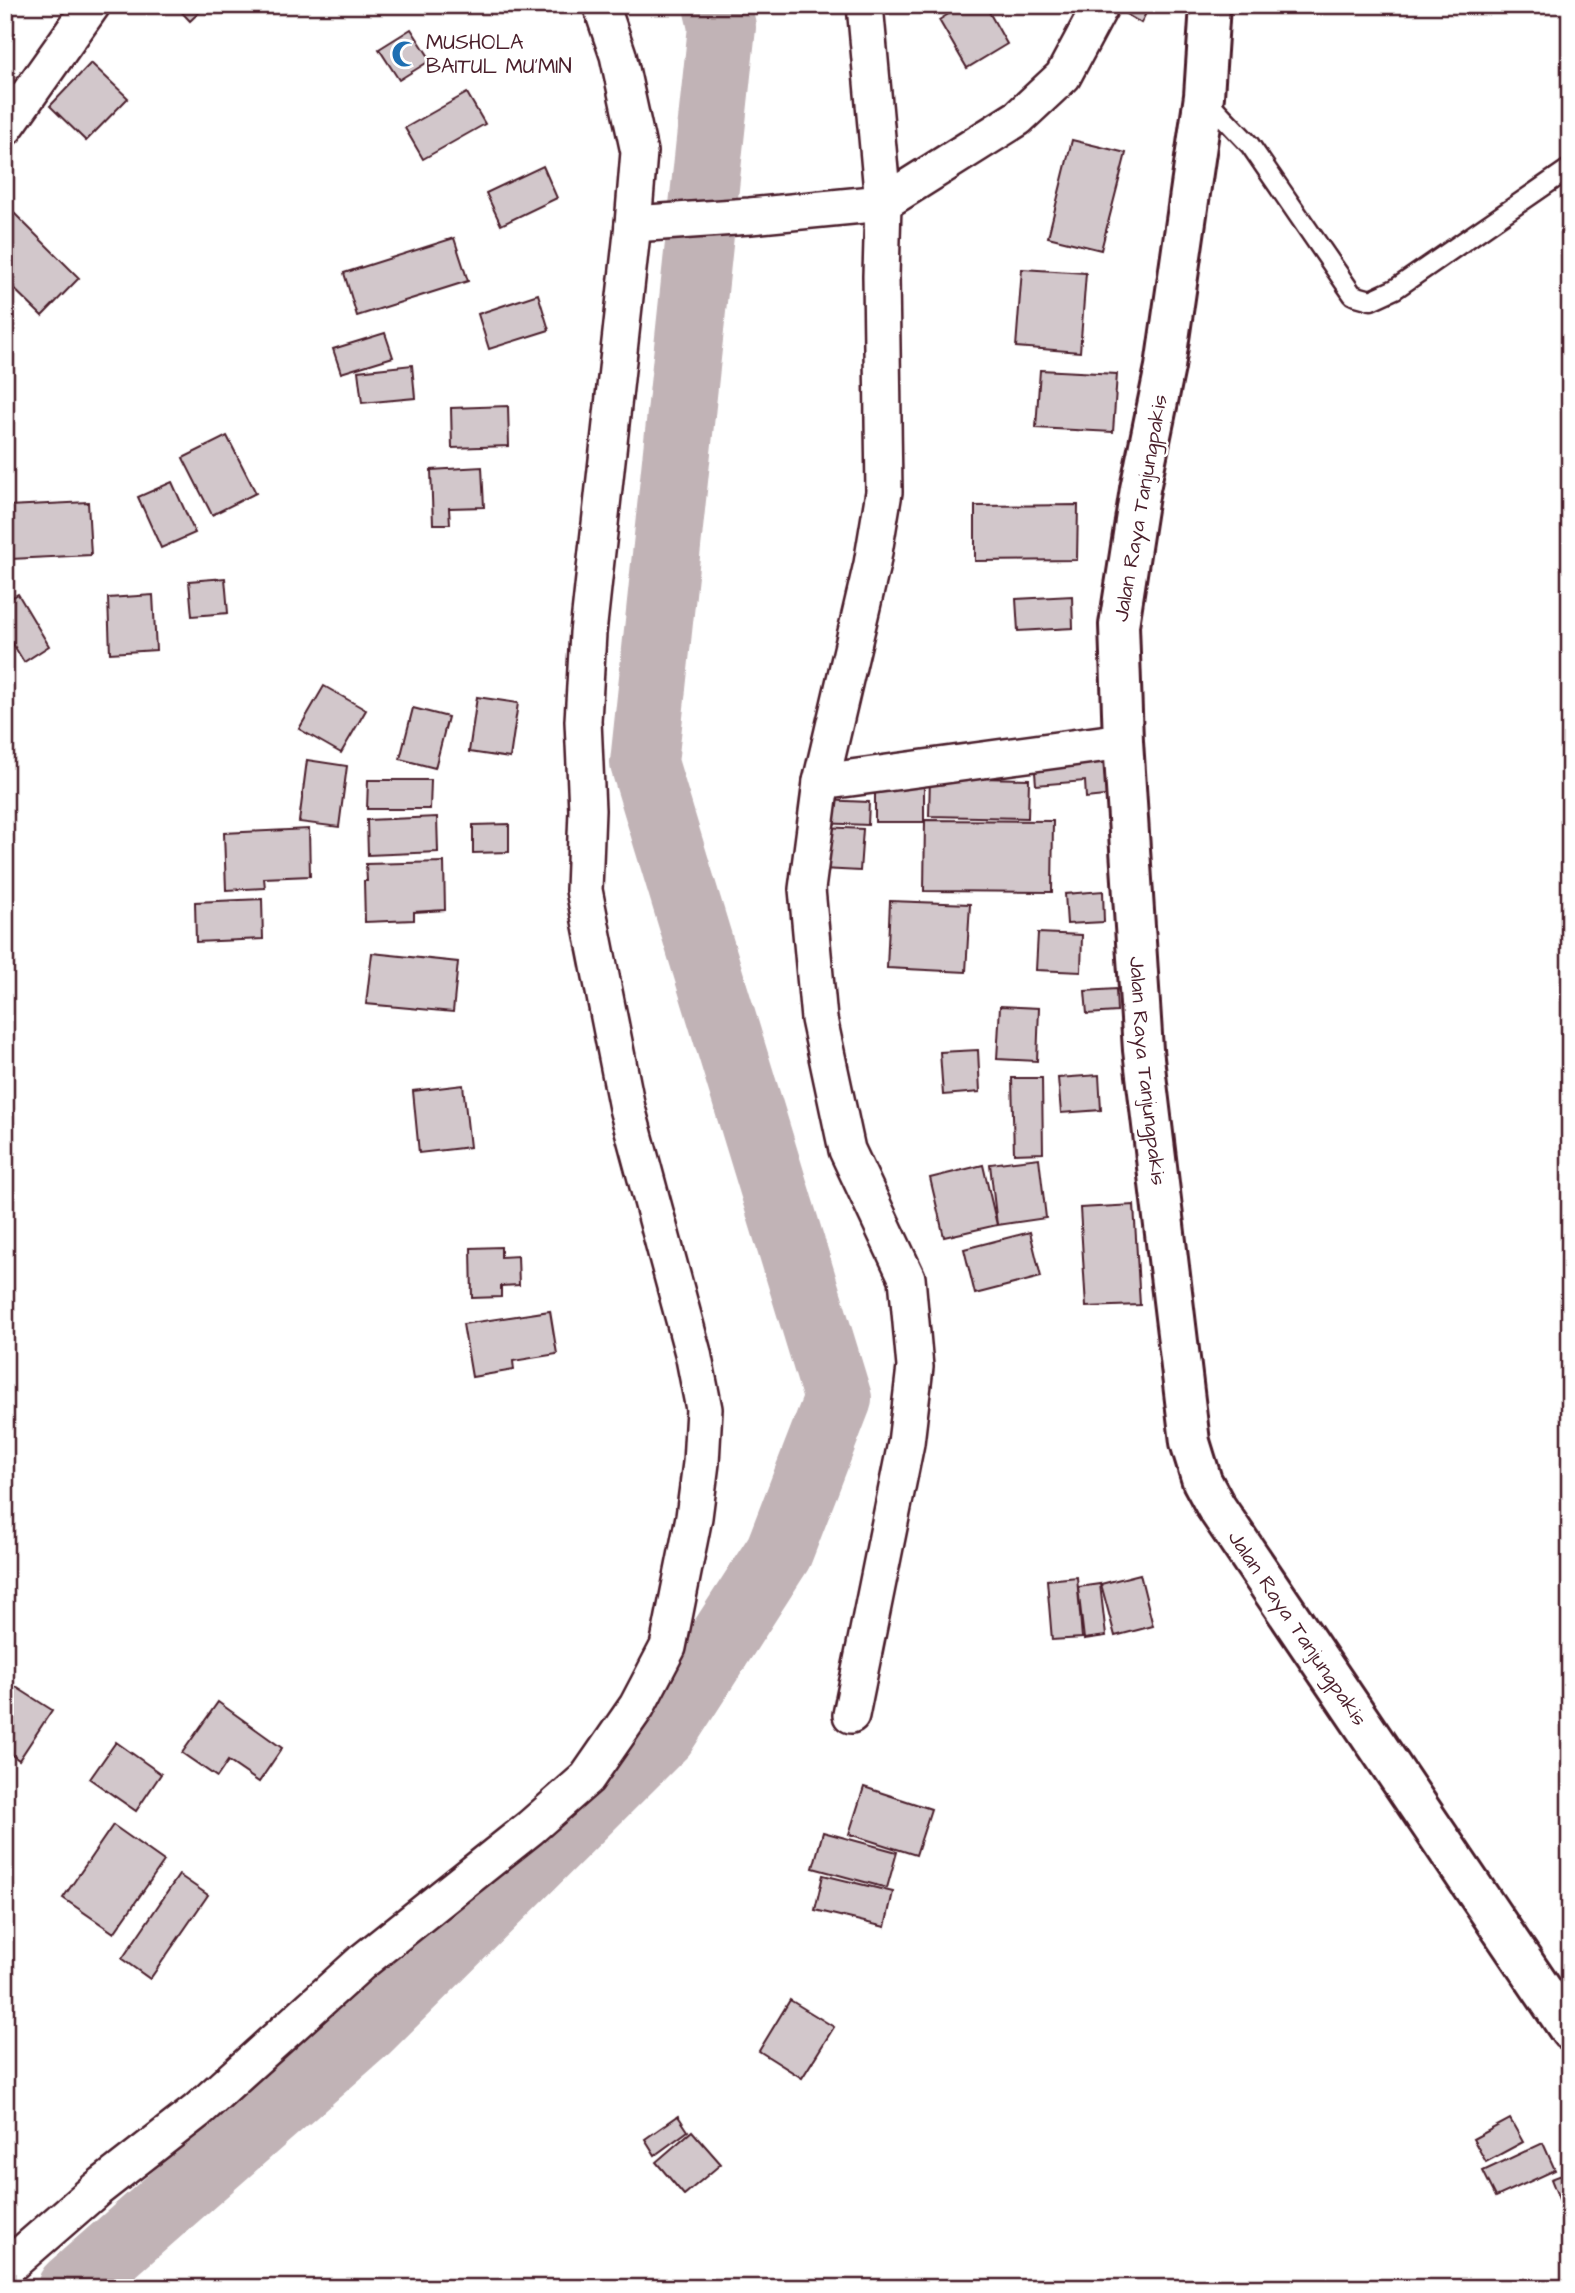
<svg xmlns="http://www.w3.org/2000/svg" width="1575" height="2293" font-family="'Architects Daughter',sans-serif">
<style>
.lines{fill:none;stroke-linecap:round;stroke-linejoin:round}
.river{stroke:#c1b3b6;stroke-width:68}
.building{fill:#d2c7cb;stroke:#4a1f2b;stroke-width:2}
.service-casing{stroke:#4a1f2b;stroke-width:23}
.minor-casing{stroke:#4a1f2b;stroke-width:40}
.tertiary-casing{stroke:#4a1f2b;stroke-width:44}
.service{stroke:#fff;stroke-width:18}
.minor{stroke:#fff;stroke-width:35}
.tertiary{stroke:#fff;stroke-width:38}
.labels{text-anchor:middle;stroke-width:5;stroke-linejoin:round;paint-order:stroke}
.poi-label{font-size:21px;fill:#4a1f2b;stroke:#fff;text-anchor:start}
.street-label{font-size:21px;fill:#4a1f2b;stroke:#fff}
</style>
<rect width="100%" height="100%" fill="#fff"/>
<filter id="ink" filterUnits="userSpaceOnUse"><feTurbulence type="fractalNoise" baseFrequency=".0143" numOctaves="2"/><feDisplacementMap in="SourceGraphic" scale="14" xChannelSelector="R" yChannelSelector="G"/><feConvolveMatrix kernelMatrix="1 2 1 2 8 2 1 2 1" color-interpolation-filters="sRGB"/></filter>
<g filter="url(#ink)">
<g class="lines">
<polyline class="river" points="71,2288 367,2028 662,1734 779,1552 838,1399 644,763 722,27 717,5"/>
</g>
<g class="building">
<polygon points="175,5 207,5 190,21"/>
<polygon points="963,5 985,5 1007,44 967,68 939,20"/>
<polygon points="1111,5 1150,5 1141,23"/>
<polygon points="411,29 431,60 399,80 379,49"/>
<polygon points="91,63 128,98 86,141 50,106"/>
<polygon points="467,93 485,124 423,159 405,128"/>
<polygon points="1072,140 1126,153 1101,250 1048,237"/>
<polygon points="543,166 557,198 501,225 486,193"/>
<polygon points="6,205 79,278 42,316 5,280"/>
<polygon points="454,238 468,281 357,316 344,273"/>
<polygon points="1022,269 1086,273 1080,352 1016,347"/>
<polygon points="538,294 549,330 489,349 478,314"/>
<polygon points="385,333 393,357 341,373 333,349"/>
<polygon points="412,365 415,398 362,403 358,371"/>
<polygon points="1040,370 1117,374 1113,432 1036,428"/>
<polygon points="508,406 509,446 452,448 451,408"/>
<polygon points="227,436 256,493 212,515 183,458"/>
<polygon points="482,467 484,507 449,508 450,524 433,524 431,470"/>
<polygon points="172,482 195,533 161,548 138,497"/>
<polygon points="88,502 91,555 11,559 9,506"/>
<polygon points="1078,505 1077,560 975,561 975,506"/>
<polygon points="225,578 228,613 192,616 189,581"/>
<polygon points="18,594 49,646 24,662 5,631 5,601"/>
<polygon points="153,595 156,650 110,653 108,598"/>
<polygon points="1072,596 1073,628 1018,631 1016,599"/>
<polygon points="324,686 366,710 341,753 299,729"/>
<polygon points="477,697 518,703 510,758 469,752"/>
<polygon points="413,708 448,717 435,768 400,759"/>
<polygon points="1034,759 1117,761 1123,794 1086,798 1085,781 1036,785"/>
<polygon points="307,760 347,766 339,827 299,822"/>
<polygon points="930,777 1029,779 1028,818 929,816"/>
<polygon points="924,779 924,822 875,822 875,780"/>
<polygon points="368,780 431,780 430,809 367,809"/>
<polygon points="822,800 869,802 868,825 821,823"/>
<polygon points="437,817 438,852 368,855 367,820"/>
<polygon points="925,820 1053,821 1052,892 924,891"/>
<polygon points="509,824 509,852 473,853 473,825"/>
<polygon points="825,827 863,829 860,871 822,869"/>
<polygon points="309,829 310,876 264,878 265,888 226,890 224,833"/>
<polygon points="444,862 445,910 414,912 414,920 365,922 364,881 367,881 366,864"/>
<polygon points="1103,891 1104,922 1067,924 1065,894"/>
<polygon points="262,899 263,939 196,942 195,902"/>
<polygon points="890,901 970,904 966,972 887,968"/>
<polygon points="1038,933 1082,935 1081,972 1036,970"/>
<polygon points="372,953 458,962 453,1012 366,1004"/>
<polygon points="1116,989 1117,1012 1087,1014 1085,991"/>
<polygon points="1000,1006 1039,1008 1037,1061 997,1059"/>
<polygon points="978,1050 980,1092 943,1095 940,1052"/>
<polygon points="1099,1075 1101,1110 1061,1113 1058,1078"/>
<polygon points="1012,1078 1042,1078 1043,1153 1014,1154"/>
<polygon points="463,1085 470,1147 419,1153 413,1091"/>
<polygon points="1039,1158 1046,1218 997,1225 990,1164"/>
<polygon points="983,1165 997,1225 944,1237 930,1178"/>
<polygon points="1134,1205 1140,1305 1086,1307 1080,1208"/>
<polygon points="1030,1232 1041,1277 975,1294 964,1249"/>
<polygon points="501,1247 501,1257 518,1256 519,1285 501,1286 501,1297 472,1298 471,1248"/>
<polygon points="550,1311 557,1354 513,1361 514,1370 472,1377 463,1324"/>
<polygon points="1140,1574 1153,1626 1115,1636 1101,1584"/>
<polygon points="1077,1577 1082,1638 1052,1640 1047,1580"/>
<polygon points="1100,1584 1106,1636 1084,1639 1078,1587"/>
<polygon points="5,1680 52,1710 19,1760 5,1750"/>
<polygon points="218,1702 282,1748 259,1782 228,1761 217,1777 182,1753"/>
<polygon points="116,1742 161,1774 136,1811 90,1779"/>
<polygon points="864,1787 931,1809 916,1855 849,1834"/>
<polygon points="113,1825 164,1861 114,1933 63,1898"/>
<polygon points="823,1832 897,1852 887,1888 813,1868"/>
<polygon points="179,1875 208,1895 150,1979 122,1959"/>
<polygon points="823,1875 893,1892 885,1927 815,1910"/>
<polygon points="790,2000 834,2027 802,2078 759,2051"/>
<polygon points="678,2116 688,2131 655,2155 645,2139"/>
<polygon points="1510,2119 1523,2142 1486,2162 1473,2139"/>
<polygon points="692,2131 721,2164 684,2195 656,2162"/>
<polygon points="1543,2143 1555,2170 1496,2197 1483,2171"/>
<polygon points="1570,2172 1570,2217 1567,2219 1551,2179"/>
</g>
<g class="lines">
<g class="service-casing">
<polyline id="service" points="1206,99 1250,145 1353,295 1371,300 1395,289 1570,168"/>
</g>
<g class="minor-casing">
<g id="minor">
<polyline points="865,5 883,203 1018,118 1063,76 1101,5"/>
<polyline points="5,128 92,5"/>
<polyline points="633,224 750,216 883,203 881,276 884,492 872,564 821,782 807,889 819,1019 847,1150 907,1278 915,1367 906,1443 851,1715"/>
<polyline points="821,782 1123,741"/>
<polyline points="5,2269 97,2189 197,2111 362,1962 530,1828 587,1778 637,1706 668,1647 694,1517 701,1463 704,1409 693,1353 627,1108 584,890 587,810 583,721 588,633 633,224 639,152 618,55 601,5"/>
</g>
</g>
<g class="tertiary-casing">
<g id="tertiary">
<path id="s1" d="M1210,5L1204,96L1165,367L1140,489L1119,625L1123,741L1143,1050L1190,1442L1202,1481L1216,1507L1570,2031"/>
</g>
</g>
<use href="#service" class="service"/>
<use href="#minor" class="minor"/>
<use href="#tertiary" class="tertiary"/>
</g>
</g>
<defs>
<g id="mosque-bare" transform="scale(2.1)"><path d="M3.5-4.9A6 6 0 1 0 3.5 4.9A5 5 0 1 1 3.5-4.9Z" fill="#1f6fb2" stroke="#fff" stroke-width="2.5" paint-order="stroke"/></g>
</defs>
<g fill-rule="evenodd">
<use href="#mosque-bare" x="405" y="54"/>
</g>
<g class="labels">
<g class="poi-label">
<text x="426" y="49">MUSHOLA<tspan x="426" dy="24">BAITUL MU'MIN</tspan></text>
</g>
<g class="street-label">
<text transform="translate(1140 508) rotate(-80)" y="7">Jalan Raya Tanjungpakis</text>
<text dy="7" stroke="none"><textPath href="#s1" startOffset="1074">Jalan Raya Tanjungpakis</textPath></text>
<text dy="7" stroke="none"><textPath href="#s1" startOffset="1664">Jalan Raya Tanjungpakis</textPath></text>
</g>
</g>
<rect width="1575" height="2293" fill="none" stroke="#fff" stroke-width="28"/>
<rect x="14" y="14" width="1547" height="2265" fill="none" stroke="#4a1f2b" stroke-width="2.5" filter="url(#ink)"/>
</svg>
